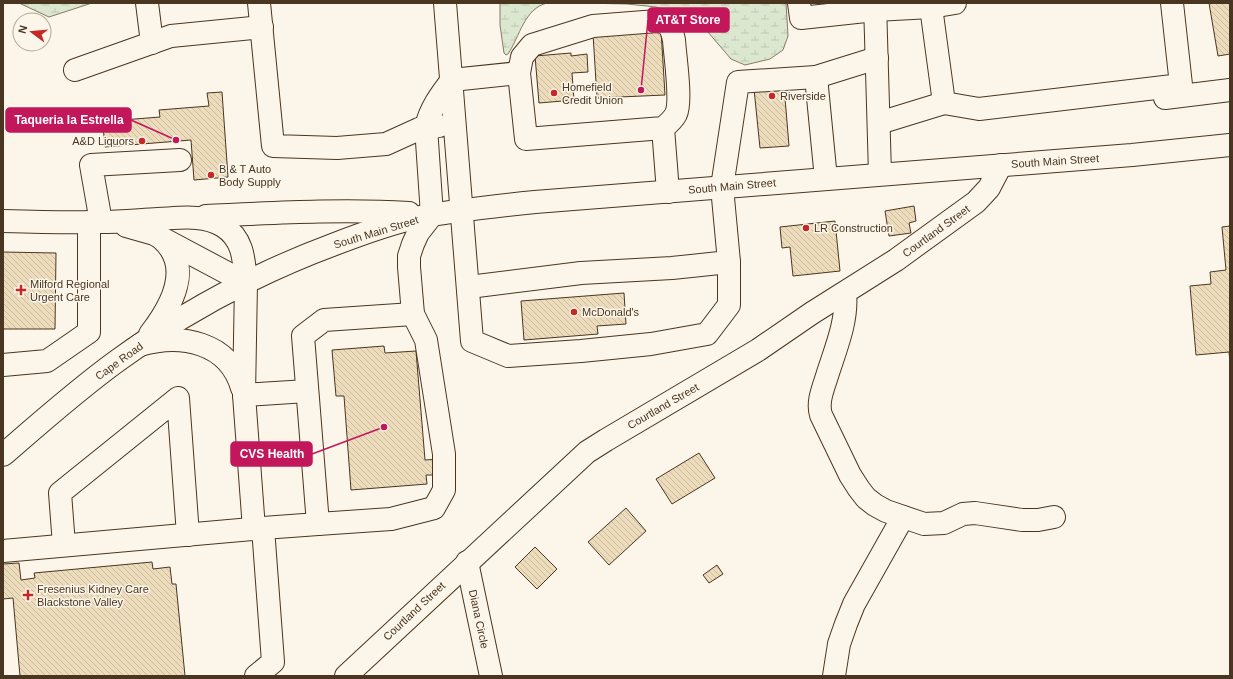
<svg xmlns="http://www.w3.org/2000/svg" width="1233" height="679" font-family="Helvetica,sans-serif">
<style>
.wetland{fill:url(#wetland-marsh);stroke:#887966}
.building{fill:url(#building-back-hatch);stroke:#4a3520}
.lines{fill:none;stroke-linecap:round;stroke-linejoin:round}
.minor-casing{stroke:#4a3520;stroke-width:24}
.major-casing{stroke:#4a3520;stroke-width:24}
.minor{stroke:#fbf6e9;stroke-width:22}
.major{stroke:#fbf6e9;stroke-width:22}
.poi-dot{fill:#c62828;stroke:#fbf6e9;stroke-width:1.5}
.labels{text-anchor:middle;stroke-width:3;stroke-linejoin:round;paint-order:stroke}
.poi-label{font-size:11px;fill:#4a3520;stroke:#fbf6e9;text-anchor:start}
.street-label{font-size:11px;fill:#4a3520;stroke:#fbf6e9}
.leader{fill:none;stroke:#c2185b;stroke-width:1.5}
.callout-dot{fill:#c2185b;stroke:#fbf6e9;stroke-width:1.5}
.callout{fill:#c2185b;stroke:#c2185b;stroke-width:1.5}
.callout-label{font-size:12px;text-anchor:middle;font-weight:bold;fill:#fff}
</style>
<defs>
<pattern id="wetland-marsh" width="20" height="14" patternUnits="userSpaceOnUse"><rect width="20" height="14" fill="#dce7d0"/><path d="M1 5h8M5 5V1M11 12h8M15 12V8" fill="none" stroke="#bec7b2"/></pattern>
<pattern id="building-back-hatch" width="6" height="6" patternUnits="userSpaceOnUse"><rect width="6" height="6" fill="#ecdcbc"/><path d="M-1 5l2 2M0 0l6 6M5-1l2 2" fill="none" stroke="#ccbda1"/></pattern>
</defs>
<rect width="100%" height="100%" fill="#fbf6e9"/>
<g class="wetland">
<polygon points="19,3 92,3 49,17"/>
<path d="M500,3H547C524,9 520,36 508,54L506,55L504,53L500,25Z"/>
<polygon points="581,3 786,3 788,36 783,50 770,59 745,65 731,59 701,24 682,15 656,7 627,4"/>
</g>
<g class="building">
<polygon points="1209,3 1230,3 1230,54 1218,56"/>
<polygon points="661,30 665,95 597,98 593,34"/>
<polygon points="571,53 571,56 587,54 588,72 572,73 574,100 539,103 535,56"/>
<polygon points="784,86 789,146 760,148 754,89"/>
<polygon points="222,92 228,177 194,180 191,140 105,147 103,126 123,125 122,120 160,117 159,110 209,106 207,93"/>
<polygon points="914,206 916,221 909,223 911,233 889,236 885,211"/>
<polygon points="835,221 840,271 793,276 790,247 782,248 780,227"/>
<polygon points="1230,226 1230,363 1229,352 1196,355 1190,286 1211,284 1210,272 1226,270 1222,227"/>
<polygon points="3,252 56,253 55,329 3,329"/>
<polygon points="624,293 626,324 597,326 598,334 524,340 521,301"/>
<polygon points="384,346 385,353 416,351 425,460 439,459 440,475 426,475 427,484 351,490 344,396 336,396 332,350"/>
<polygon points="699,453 715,478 672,504 656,479"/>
<polygon points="626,508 646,531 609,565 588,542"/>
<polygon points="535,547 557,569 537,589 515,567"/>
<polygon points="152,562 153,569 170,567 172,584 176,584 185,676 20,676 13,598 3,599 3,564 19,563 21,580 35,578 34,573"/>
<polygon points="717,565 723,574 709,583 703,575"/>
</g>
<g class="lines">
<g class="minor-casing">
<g id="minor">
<polyline points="147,3 152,43"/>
<polyline points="259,3 273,146 337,148 386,144 419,129 439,126"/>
<polyline points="445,3 472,341 508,356 581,351 651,344 707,334 729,305 729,262 722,187 738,82 816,77 877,58"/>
<polyline points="799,3 801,18 875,10 931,7 955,3"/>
<polyline points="875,3 880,174"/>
<polyline points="931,7 944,103 979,109 1181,85 1172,3"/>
<polyline points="75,70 171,36 262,27"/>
<polyline points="816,77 826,179"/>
<polyline points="1165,98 1230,90"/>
<polyline points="879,123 944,103"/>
<path d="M663,128C668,124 673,120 676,114C682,101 675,56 674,40L672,32L669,26L664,22L657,21L593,26L532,45L522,57L519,73L526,139L663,128L668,192"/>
<polyline points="101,222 91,165 180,160"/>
<polyline points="246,283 244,395 254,529"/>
<polyline points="469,287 581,273 672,268 729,262"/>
<path d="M845,293C848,321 835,350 827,376C823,389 817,402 821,415L850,475L859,489L866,498L875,505L886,511L924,524L944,523L963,514L975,513L1022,520H1038L1054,517"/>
<path d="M140,345C181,333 229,342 242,388"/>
<polyline points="3,365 47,361 89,332 89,222"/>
<polyline points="244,395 307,391"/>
<path d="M318,524L391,519L434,508L444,490V454L426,340L413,314L409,267V256L413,244L418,233L432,215L426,127C430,109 441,94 452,80L519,73"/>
<polyline points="263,528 318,524 303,336 324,320 413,314"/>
<polyline points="64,545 60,493 178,398 188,535"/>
<polyline points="3,551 263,528 273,662 256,676"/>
<polyline points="467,562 491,676"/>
<polyline points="346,676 587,452 606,440 758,350 812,313 896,260 976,202 989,188 1001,165"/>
<polyline points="834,676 839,644 846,624 854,604 903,517"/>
</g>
</g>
<g class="major-casing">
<g id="major">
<path d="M206,216C274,213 342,209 409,213"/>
<path d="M3,221C35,222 68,223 100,222C120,222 139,220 158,219C180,218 204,214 223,226C244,239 244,261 246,283"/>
<polyline points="126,226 154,234 246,283"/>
<path d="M150,334C171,307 194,267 162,239"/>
<path d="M3,455C40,423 77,390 117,361C184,312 257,273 335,244C361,234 388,224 415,218C455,210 495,206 535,202L1132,155L1230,145"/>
</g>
</g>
<use href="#minor" class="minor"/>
<use href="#major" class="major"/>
</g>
<g class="poi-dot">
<circle cx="554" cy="93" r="4"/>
<circle cx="772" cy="96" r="4"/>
<circle cx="142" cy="141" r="4"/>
<circle cx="211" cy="175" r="4"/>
<circle cx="806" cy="228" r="4"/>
<path d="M19 284h4v4h4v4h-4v4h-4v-4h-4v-4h4z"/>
<circle cx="574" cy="312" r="4"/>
<path d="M26 589h4v4h4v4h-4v4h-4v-4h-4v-4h4z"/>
</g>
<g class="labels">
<g class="poi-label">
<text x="562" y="91">Homefield<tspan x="562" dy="13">Credit Union</tspan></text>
<text x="780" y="100">Riverside</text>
<text x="134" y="145" text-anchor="end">A&amp;D Liquors</text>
<text x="219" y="173">B &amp; T Auto<tspan x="219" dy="13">Body Supply</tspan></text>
<text x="814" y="232">LR Construction</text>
<text x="30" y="288">Milford Regional<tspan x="30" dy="13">Urgent Care</tspan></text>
<text x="582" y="316">McDonald's</text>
<text x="37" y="593">Fresenius Kidney Care<tspan x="37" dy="13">Blackstone Valley</tspan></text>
</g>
<g class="street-label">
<text transform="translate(1055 161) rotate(-4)" y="4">South Main Street</text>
<text transform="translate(732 186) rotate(-5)" y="4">South Main Street</text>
<text transform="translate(936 231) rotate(-36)" y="4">Courtland Street</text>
<text transform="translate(376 232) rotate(-17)" y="4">South Main Street</text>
<text transform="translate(119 361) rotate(-36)" y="4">Cape Road</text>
<text transform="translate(663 406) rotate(-30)" y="4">Courtland Street</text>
<text transform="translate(414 611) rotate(-43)" y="4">Courtland Street</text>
<text transform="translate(479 619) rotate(78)" y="4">Diana Circle</text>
</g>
</g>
<path class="leader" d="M641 90L648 20M176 140L131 120M384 427L312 454"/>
<g class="callout-dot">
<circle cx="641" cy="90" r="4"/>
<circle cx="176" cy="140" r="4"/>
<circle cx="384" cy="427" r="4"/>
</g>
<g class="callout">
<rect x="648" y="8" width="81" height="24" rx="4"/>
<rect x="6" y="108" width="125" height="24" rx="4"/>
<rect x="231" y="442" width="81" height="24" rx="4"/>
</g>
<g class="callout-label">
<text x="688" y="24">AT&amp;T Store</text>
<text x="69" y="124">Taqueria la Estrella</text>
<text x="272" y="458">CVS Health</text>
</g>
<rect width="1233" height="679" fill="none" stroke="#4a3520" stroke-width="8"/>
<g transform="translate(32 32) rotate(286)"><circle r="19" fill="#fbf6e9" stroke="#b4a999"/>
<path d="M0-3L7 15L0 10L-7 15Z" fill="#c62828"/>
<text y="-6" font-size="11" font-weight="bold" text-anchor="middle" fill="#4a3520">N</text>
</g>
</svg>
